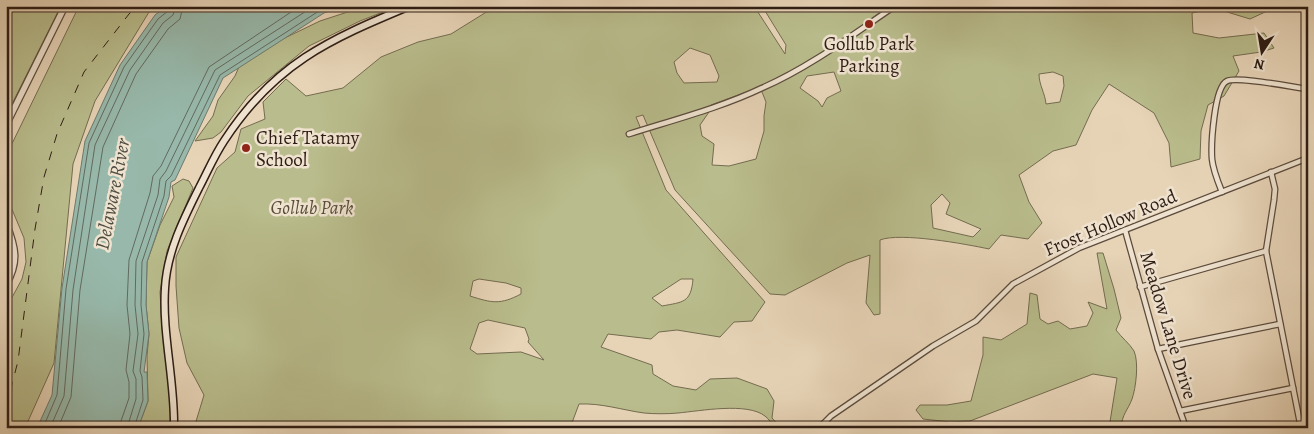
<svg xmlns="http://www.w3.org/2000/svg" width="1314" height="434" font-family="Alegreya,serif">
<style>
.green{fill:#b9bc8c;stroke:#746c50;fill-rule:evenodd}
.water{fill:#97b8aa;stroke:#6d7a6e}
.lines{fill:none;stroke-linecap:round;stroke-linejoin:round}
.shore{stroke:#626a5f;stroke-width:1}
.minor-casing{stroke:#5c4b3d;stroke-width:7}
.tertiary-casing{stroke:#5c4b3d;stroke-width:8}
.secondary-casing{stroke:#2e1d14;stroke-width:9}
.minor{stroke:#efe3d0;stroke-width:4.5}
.tertiary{stroke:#efe3d0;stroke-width:5.5}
.secondary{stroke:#efe3d0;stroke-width:6}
.rail{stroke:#2e1d14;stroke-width:1;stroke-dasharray:9 9;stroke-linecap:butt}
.poi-dot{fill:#8f2418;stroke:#efe3d0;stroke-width:2}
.labels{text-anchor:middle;stroke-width:5;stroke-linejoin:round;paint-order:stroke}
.poi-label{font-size:19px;fill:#2e1d14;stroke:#efe3d0}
.park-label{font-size:19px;font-style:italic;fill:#584d38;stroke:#efe3d0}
.street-label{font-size:19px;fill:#2e1d14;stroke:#efe3d0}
.water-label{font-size:20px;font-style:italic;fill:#4e4c41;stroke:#efe3d0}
</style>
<rect width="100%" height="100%" fill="#e7d4b7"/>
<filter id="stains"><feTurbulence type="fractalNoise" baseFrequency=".004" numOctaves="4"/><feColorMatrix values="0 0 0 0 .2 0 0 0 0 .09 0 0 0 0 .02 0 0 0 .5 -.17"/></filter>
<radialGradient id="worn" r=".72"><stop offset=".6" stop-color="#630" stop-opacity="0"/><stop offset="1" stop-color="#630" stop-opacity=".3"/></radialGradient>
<g class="green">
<polygon points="6,6 61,6 6,116"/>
<polygon points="79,6 157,6 149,12 95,101 73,164 54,363 25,428 6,428 11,406 12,385 6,342 6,316 9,303 22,279 26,262 24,238 6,195 6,156"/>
<polygon points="366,6 392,6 393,8 360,21 309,46 248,96 221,132 213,138 195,141 213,116 218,100 235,76 241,62 264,48 320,21"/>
<path d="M496,6H754L785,54L786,45L762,6H1278L1250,19L1214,8L1192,13L1193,33L1219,38L1264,33L1274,48L1261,52L1233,56L1239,71L1224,96L1208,105L1201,131L1200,159L1171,167L1169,143L1154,113L1109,84L1092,110L1076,145L1053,151L1019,175L1029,202L1042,223L1028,239L1001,235L989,249C966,244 900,232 880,240V314L874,315L866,303L870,255L847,263L785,295L770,294L675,190L643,115L636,117L666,190L765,302L752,321L734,322L720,337L677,330L659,332L651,339L608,334L601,347L652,365L653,374L673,386L696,390L710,379L737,378L767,389L774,401L772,418L781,428H775C772,424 769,419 765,416C747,402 700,411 678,413C668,414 654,414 644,413C622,410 602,403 579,404L570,428H194L204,395L187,363L179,328L176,286V257L217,168L235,152L241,129L265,119L263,102L286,79L306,96L343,88L381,57L418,42L451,34ZM690,48L710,55L719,76L717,82L684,83L677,73L674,62ZM834,72L841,91L827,98L822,107L818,101L800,88L807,76ZM1053,72L1063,76L1064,86L1060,102L1046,104C1045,93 1039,85 1039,74ZM760,87L766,102L764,116V131L756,159L729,166L712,165L714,144L702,136L700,125L709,112L711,105ZM942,194L950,203L946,214L981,229L973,237L933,228L931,205ZM479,279L506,283L521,288V294C500,305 492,303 470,296L473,281ZM681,279H693C691,303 683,302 662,306L652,298ZM488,320L525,328L529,339L528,342L544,360L521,352L477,354L470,349L479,323Z"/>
<polygon points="183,179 189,181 193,188 167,251 160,292 162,328 171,376 170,428 138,428 148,401 147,356 149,334 146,305 147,262 160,225 174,197 172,186"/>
<path d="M1097,253H1103L1114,289L1121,318L1116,330C1121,337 1130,344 1134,351C1139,362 1136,388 1132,399C1128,410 1122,414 1121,428H1109L1117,378L1093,374L970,421L950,422L923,419L916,410L920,405H947L971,401L983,355V337L1001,340L1027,324L1030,293L1037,295L1040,319L1048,324L1058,321L1070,329L1087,326L1093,313L1088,302L1107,309Z"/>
</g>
<polygon class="water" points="167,6 343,6 324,13 223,78 175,180 171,182 169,197 147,262 146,305 149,334 144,372 147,372 148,401 138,428 37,428 52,395 62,288 85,141 120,65 155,15"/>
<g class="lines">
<g class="shore">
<polyline points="43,428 57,395 66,289 89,143 124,67 158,19 168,11 169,6"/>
<polyline points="50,428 64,396 73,290 95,145 130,70 163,23 173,15 176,6"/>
<polyline points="58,428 71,397 80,290 103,147 136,74 168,29 180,19 183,6"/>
<polyline points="120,428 121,421 129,398 129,382 126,370 130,334 127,305 129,260 150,193 153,176 161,166 209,67 300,6"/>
<polyline points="127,428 136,399 136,379 133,371 138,334 135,305 136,261 158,195 160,179 166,171 215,70 314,6"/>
<polyline points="134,428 143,400 142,377 140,371 144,334 141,305 142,262 164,196 166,181 171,176 220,75 322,9 328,6"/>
</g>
<g class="minor-casing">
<g id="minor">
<path d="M629,134C673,120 720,108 762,88C810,67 852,35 895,6"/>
<polyline points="1271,172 1275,189 1274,200 1266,251 1301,428"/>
<path d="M1222,192C1218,182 1213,170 1212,159C1211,145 1214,87 1227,81C1238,76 1292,87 1308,89"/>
<polyline points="1125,230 1158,349 1186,428"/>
<polyline points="1140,287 1266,251"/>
<polyline points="1158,349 1280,324"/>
<polyline points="1180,411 1293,388"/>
<polyline points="819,428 831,416 933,346 976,321 1013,284 1079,248 1308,158"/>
</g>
</g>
<g class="tertiary-casing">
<g id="tertiary">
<polyline points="6,125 65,6"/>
<path d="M6,223C16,248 19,262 6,285"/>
</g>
</g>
<g class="secondary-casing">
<path id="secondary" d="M174,428C175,381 162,334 165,288C167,252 183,220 199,188C207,173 214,156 224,141C274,64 328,40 410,6"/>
</g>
<use href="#minor" class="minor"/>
<use href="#tertiary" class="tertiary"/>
<use href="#secondary" class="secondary"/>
<polyline class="rail" points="6,408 18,361 35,229 44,177 57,134 84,72 129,14 137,6"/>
</g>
<g class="poi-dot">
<circle cx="869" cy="24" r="5"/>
<circle cx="246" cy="148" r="5"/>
</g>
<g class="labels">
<g class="poi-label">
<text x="869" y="50">Gollub Park<tspan x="869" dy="22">Parking</tspan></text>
<text x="256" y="144" text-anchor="start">Chief Tatamy<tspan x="256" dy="22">School</tspan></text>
</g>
<g class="park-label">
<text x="312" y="214">Gollub Park</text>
</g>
<g class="street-label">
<text transform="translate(1110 222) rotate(-23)" y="7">Frost Hollow Road</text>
<text transform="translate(1169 325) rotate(73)" y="7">Meadow Lane Drive</text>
</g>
<g class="water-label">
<text transform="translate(112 194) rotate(-79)" y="7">Delaware River</text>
</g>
</g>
<rect width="1314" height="434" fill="none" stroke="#e7d4b7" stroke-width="25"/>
<rect x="8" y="8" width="1299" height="419" fill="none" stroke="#2e1d14" stroke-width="2.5"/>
<rect x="12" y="12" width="1289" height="409" fill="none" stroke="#2e1d14"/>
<g transform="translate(1262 52) rotate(192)" stroke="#efe3d0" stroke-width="4" paint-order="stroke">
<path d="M0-4L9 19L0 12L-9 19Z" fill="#2e1d14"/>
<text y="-8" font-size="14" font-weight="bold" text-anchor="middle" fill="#2e1d14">N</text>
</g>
<rect width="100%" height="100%" filter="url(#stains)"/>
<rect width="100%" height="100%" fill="url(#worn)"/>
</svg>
